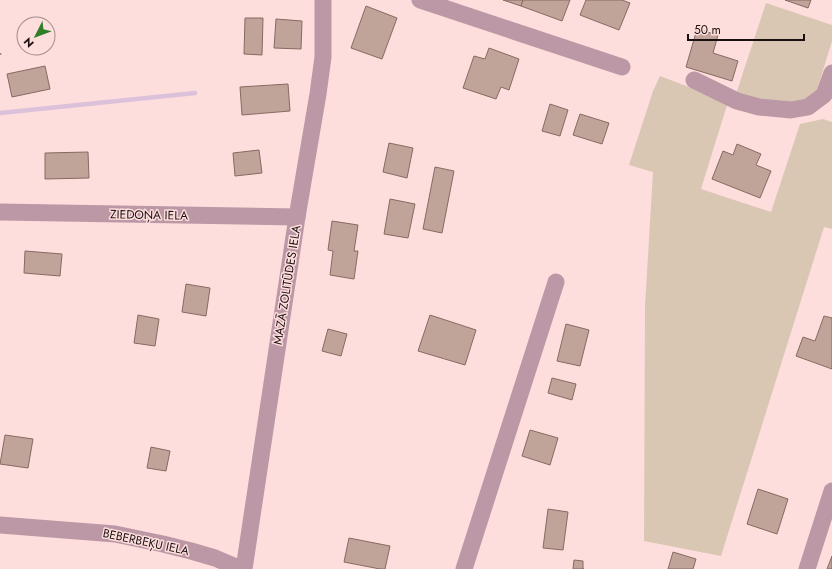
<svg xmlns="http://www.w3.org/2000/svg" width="832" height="569" font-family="Jost,sans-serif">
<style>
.green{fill:#d9c7b4}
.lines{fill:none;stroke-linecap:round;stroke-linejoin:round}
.stream{stroke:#dbc1d9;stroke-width:4.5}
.building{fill:#c1a499;stroke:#866b61}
.path{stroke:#9c8484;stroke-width:2.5;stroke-dasharray:3 3;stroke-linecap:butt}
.minor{stroke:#bc98a6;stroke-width:17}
.labels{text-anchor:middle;stroke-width:3;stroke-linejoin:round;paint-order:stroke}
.street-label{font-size:12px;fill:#1a0f0f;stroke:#fedddd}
</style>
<rect width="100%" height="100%" fill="#fedddd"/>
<g class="green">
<polygon points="766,3 832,25 832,41 816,93 799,103 762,102 736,94"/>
<polygon points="660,76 728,102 701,189 771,212 800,124 823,119 832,122 832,229 824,227 721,556 644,541 645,306 653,172 629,165 653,91"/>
</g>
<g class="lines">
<polyline class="stream" points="0,113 195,93"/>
</g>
<g class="building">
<polygon points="503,0 523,0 521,6"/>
<polygon points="523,0 570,0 562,21 521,6"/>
<polygon points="586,0 622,0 630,3 619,30 580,15"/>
<polygon points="785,0 811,0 808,8"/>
<polygon points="366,6 397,18 382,59 351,48"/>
<polygon points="245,18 263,18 262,55 244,54"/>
<polygon points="276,19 302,21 301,49 274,48"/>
<polygon points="697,29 718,35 713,53 738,61 732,81 686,67"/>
<polygon points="489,48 519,59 509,90 501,87 496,99 463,88 474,56 485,59"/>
<polygon points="45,66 50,89 12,97 7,74"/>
<polygon points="288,84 290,111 242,115 240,87"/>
<polygon points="550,104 568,110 560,136 542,131"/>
<polygon points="580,114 609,123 602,144 573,135"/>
<polygon points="389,143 413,148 407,178 383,172"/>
<polygon points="737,144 761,154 756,165 771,171 760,198 712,179 723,151 733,155"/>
<polygon points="259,150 262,173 235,176 233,153"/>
<polygon points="88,152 89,178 45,179 45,153"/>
<polygon points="435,167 454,171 442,233 423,229"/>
<polygon points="390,199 415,204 408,238 384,234"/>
<polygon points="332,221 358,225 354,251 358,251 354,279 330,275 333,251 328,250"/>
<polygon points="25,251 62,254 60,276 24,273"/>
<polygon points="186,284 210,288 206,316 182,312"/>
<polygon points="138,315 159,319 155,346 134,343"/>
<polygon points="430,315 476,330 465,365 418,351"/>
<polygon points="824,316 832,318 832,369 796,356 803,337 815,341"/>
<polygon points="566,324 589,330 580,366 557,361"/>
<polygon points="328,329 347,334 341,356 322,351"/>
<polygon points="552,378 576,384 572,400 548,393"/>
<polygon points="530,430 558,438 550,465 522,456"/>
<polygon points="5,435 33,439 28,468 0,464"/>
<polygon points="151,447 170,451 166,471 147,468"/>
<polygon points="758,489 788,499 777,534 747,524"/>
<polygon points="548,509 568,512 563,550 543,548"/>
<polygon points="349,538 390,546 385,569 380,569 344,562"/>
<polygon points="673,552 696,559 693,569 668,569"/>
<polygon points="832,556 832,569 827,569"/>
<polygon points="574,560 583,561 583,569 584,569 573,569"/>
</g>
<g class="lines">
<polyline class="path" points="0,53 0,55"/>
<g class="minor">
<polyline points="420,0 622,67"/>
<polyline points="694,80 737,101 759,107 791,110 808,107 824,95 832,73"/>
<polyline points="0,212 297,217"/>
<polyline points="0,525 115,534 163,544 191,551 215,558 241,569"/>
<polyline points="244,569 297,217 318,94 323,57 323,0"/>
<polyline points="464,569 556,282"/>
<polyline points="807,569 832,491"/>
</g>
</g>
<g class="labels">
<g class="street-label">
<text transform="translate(149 215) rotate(1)" y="4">ZIEDOŅA IELA</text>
<text transform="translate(287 285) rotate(-81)" y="4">MAZĀ ZOLITŪDES IELA</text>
<text transform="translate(146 542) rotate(12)" y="4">BEBERBEĶU IELA</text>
</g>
</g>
<g transform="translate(36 36) rotate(228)"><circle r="19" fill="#fedddd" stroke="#a38b8b"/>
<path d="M0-3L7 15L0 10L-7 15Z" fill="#307e27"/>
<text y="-6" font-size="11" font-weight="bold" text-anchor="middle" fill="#1a0f0f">N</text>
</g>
<path d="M688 34v6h116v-6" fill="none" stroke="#1a0f0f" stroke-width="2"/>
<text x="694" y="34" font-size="12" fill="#1a0f0f" stroke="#fedddd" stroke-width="3" paint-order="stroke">50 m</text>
</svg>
